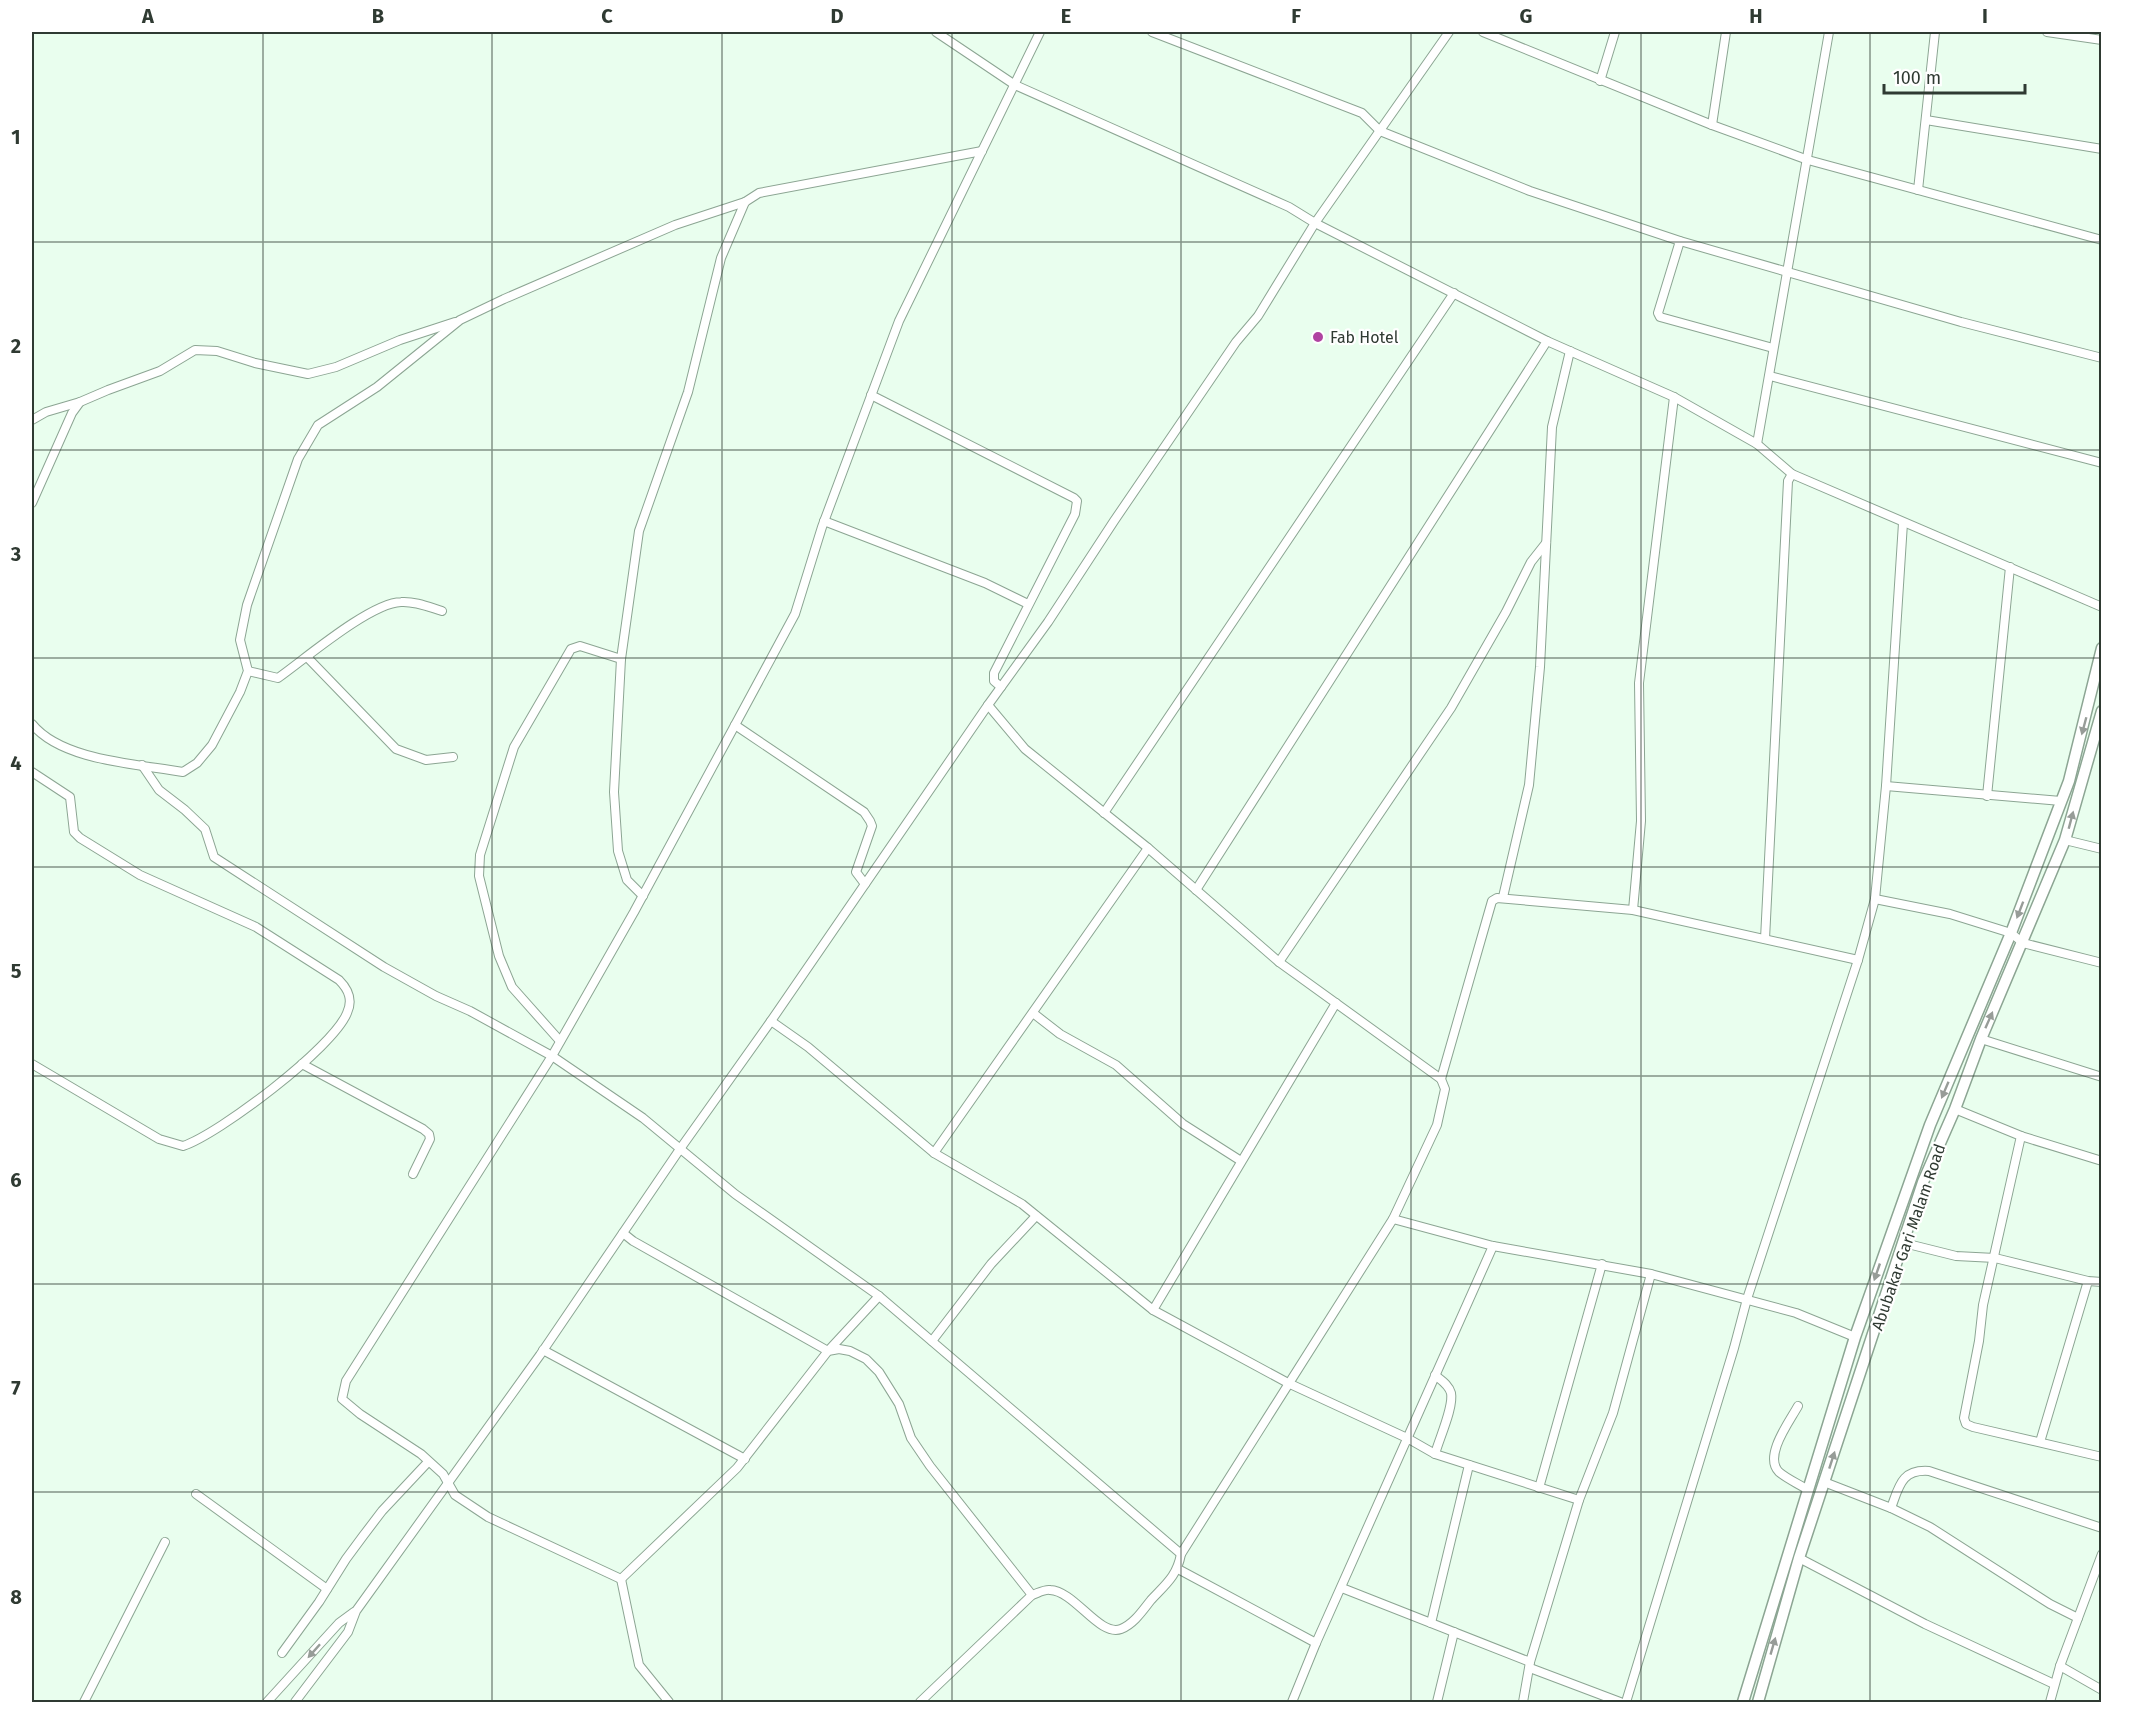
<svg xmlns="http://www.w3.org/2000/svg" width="2133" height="1734" font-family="'Fira Sans',sans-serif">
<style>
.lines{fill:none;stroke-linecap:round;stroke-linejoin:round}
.street-casing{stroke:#8ca593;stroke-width:10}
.secondary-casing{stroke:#8ca593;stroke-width:13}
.street{stroke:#fff;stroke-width:8}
.secondary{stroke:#fff;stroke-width:10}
.oneway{fill:#979c98}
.grid{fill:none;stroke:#2f3a32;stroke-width:1.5;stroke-opacity:0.55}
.poi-dot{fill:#b043a1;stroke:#fff;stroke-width:2}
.labels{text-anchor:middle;stroke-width:4.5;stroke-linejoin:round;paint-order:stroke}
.poi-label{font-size:16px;fill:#2f3a32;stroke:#fff;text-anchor:start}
.street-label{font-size:16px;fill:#2f3a32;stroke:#fff}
.neatline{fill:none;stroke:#2f3a32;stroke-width:2}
.grid-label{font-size:20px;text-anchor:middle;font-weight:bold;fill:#2f3a32}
</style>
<rect width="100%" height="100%" fill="#e9feee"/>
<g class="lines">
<g class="street-casing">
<g id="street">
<polyline points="936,32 1015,85 1289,207 1315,223 1547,341 1674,397 1757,444 1792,474 2102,607"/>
<polyline points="1152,32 1362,113 1380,131 1530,191 1680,241 1961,322 2102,358"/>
<polyline points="1483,32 1712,125 1808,160 2102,240"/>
<polyline points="2047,32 2102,40"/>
<polyline points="1600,81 1615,32"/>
<polyline points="1926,120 2102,149"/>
<polyline points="1712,125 1726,32"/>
<polyline points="1918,190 1935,32"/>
<polyline points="1680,241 1658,313 1660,317 1773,348"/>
<polyline points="1770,376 2102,463"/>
<polyline points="871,395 1074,498 1077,501 1075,514 994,673 994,681 1001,687"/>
<polyline points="32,420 46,412 80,402"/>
<polyline points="1757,444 1829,32"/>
<polyline points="32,503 72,413 80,402 108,390 160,371 195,350 217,351 255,363 308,374 336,367 400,340 455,322"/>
<polyline points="824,521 985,583 1028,604"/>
<polyline points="307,657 396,749 426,760 453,757"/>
<path d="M248,671L278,678C305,659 370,603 401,602C415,601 429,607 442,611"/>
<path d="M32,724C62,761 138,764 183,772L197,763L212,745L240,692L248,671L240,640L247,605L298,459L318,425L377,387L460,320L504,299L675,225L745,202"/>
<polyline points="735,725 864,812 870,821 872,826 856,872 865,884"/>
<polyline points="142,765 159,790 185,810 205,829 214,857 384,967 436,996 470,1011 552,1056 643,1118 735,1194 879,1296 1181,1554"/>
<path d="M32,772L70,797L74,832L80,838L140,875L256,927L339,980C349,990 353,1000 347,1013C333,1048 219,1134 183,1146L159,1139L32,1064"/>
<polyline points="1886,786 2061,801"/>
<polyline points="1987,796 2010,567"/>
<polyline points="1104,813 1454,293"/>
<polyline points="2065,840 2102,849"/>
<polyline points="1196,890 1547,341"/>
<polyline points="643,896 627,880 618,851 614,792 621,659 639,531 688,392 721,258 745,202 759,193 982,151"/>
<polyline points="1503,897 1529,785 1540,667 1552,427 1570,351"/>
<polyline points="1875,899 1950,914 2011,933 2023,943 2102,963"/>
<polyline points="1633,910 1641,821 1639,683 1674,397"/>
<polyline points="1765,939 1788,481 1792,474"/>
<polyline points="1279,962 1451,708 1506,612 1531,562 1546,543"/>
<polyline points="1033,1013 1060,1034 1116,1065 1183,1124 1241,1161"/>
<polyline points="771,1021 988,705"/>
<polyline points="1981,1039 2102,1077"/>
<polyline points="560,1041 512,987 499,956 479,876 480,855 514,747 571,649 580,646 621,659"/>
<polyline points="302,1064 423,1129 429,1134 430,1139 413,1174"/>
<polyline points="1441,1079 1492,901 1497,898 1633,910 1858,960"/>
<polyline points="1955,1109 2021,1136 2102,1161"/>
<polyline points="2021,1136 1983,1305 1979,1341 1964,1418 1966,1424 1973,1427 2102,1457"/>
<polyline points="934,1153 1148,848"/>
<polyline points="1393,1219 1493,1246 1651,1274 1796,1313 1855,1337"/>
<polyline points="623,1233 633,1241 828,1351 879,1296"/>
<polyline points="1904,1243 1956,1256 1995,1258 2088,1281 2102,1282"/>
<polyline points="1153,1310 1336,1003"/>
<polyline points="932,1341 991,1264 1036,1216"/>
<polyline points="543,1350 745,1459"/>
<path d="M1435,1375C1441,1380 1449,1385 1451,1393C1454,1407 1439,1439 1435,1454"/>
<path d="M1798,1406C1790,1421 1763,1456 1779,1472C1787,1479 1799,1484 1808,1490"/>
<polyline points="2040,1442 2088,1281"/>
<polyline points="1824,1482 1891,1508 1930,1527 2050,1604 2078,1618"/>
<polyline points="1539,1488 1602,1264"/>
<polyline points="196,1494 327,1589"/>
<path d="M1891,1508C1899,1487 1901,1469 1929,1471L2102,1528"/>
<polyline points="1799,1558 1925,1624 2054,1684"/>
<polyline points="1178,1569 1316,1643"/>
<polyline points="621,1579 488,1517 455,1495 443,1474 421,1454 360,1414 342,1399 346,1381 552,1056 634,912 795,614 822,527 899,321 1040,32"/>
<polyline points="621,1579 737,1468 828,1351 839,1349 850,1351 866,1359 879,1372 899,1404 911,1438 930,1466 1032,1595"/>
<polyline points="621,1579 639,1665 669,1702"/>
<polyline points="1342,1588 1530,1662"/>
<polyline points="1431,1623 1469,1465"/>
<polyline points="282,1653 319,1602 346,1559 363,1536 382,1511 428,1462"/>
<polyline points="2060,1666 2102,1690"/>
<polyline points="1530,1668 1620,1702"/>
<polyline points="84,1702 165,1542"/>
<polyline points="267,1702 339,1623 354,1612"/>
<polyline points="295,1702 348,1632 356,1611 540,1355 680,1149 771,1021 808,1047 934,1153 1022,1204 1153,1310 1288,1383 1407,1438 1435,1454 1579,1500"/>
<path d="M920,1702L1032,1595C1038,1593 1045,1589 1050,1590C1075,1591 1099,1637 1121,1629C1134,1624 1143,1610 1151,1600C1166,1584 1177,1576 1181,1554L1393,1219L1437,1125L1445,1089L1441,1079L1279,962L1148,848L1025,749L988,705L1048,622L1114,521L1236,342L1258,316L1315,223L1449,32"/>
<polyline points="1292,1702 1316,1643 1493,1246"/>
<polyline points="1437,1702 1454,1632"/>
<polyline points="1523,1702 1530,1662 1579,1500 1613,1413 1651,1274"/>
<polyline points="1626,1702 1734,1348 1747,1299 1858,960 1875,899 1886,786 1903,523"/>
<polyline points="2050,1702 2060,1666 2102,1554"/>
</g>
</g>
<g class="secondary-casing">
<g id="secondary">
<polyline points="1743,1702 1855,1337 1930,1125 2011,933 2069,781 2102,648"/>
<polyline points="1758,1702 1799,1558 1923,1182 1955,1109 1981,1039 2065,840 2102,711"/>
</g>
</g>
<use href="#street" class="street"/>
<use href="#secondary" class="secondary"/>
</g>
<defs><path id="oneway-solid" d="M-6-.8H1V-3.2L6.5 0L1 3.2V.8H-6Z" transform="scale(1.5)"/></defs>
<g class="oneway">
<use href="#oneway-solid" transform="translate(2084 726) rotate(105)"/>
<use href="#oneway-solid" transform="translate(2071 820) rotate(-75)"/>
<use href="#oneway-solid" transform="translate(2020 910) rotate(111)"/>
<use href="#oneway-solid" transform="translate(1989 1020) rotate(-66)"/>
<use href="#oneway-solid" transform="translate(1945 1090) rotate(113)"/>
<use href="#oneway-solid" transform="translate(1877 1272) rotate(109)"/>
<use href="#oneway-solid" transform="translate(1832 1460) rotate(-72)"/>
<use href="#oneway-solid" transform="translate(1773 1646) rotate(-74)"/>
<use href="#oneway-solid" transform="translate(314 1651) rotate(132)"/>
</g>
<path class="grid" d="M263,32V1702M492,32V1702M722,32V1702M952,32V1702M1181,32V1702M1411,32V1702M1641,32V1702M1870,32V1702M32,242H2102M32,450H2102M32,658H2102M32,867H2102M32,1076H2102M32,1284H2102M32,1492H2102"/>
<circle class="poi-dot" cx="1318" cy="337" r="6"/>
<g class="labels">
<g class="poi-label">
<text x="1330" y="343">Fab Hotel</text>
</g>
<g class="street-label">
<text transform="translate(1908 1237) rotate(-71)" y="6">Abubakar Gari Malam Road</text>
</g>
</g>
<rect width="2133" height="1734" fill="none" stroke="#ffffff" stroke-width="66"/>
<path d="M1884 84v9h141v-9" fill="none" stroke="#2f3a32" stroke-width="3"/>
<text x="1893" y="84" font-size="18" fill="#2f3a32" stroke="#ffffff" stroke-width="4.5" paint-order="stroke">100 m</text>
<rect x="33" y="33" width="2067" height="1668" class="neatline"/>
<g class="grid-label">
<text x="148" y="23">A</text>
<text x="378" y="23">B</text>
<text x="607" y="23">C</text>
<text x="837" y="23">D</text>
<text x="1066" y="23">E</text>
<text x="1296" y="23">F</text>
<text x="1526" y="23">G</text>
<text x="1756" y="23">H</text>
<text x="1985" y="23">I</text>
<text x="16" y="144">1</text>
<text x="16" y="353">2</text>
<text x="16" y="561">3</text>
<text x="16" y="770">4</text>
<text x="16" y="978">5</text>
<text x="16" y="1187">6</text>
<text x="16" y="1395">7</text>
<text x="16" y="1604">8</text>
</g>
</svg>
